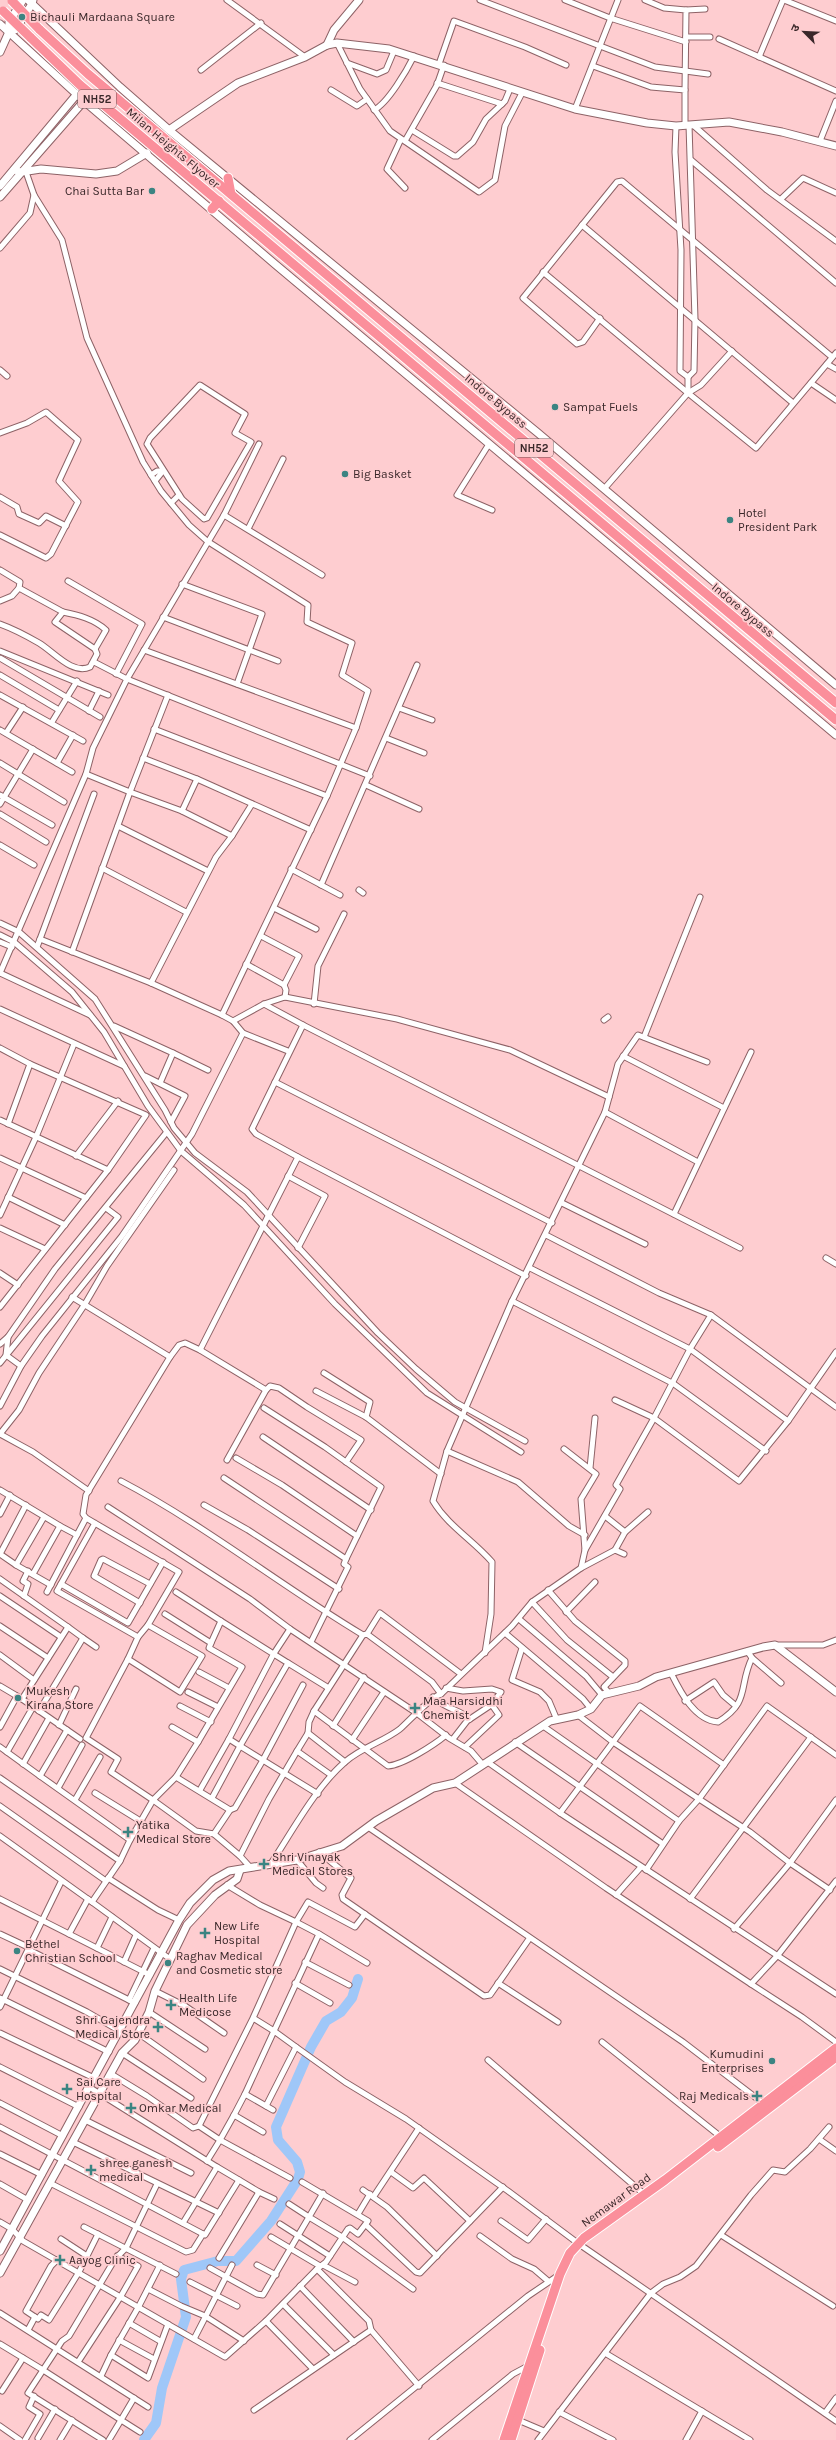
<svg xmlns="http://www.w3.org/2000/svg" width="836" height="2440" font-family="Karla,'Noto Sans Devanagari',sans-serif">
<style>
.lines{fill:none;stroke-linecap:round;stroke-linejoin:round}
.river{stroke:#9fc7f8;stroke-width:10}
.street-casing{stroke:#8d6266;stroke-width:7}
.secondary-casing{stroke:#8d6266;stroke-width:9}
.highway-casing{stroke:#fff;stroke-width:11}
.street{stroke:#fff;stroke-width:5}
.secondary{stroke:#fff;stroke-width:7}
.highway{stroke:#fb8f9b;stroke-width:9}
.highway-bridge-casing{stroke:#fff;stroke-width:11;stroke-linecap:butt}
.highway-bridge{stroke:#fb8f9b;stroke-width:9}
.poi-dot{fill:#3b8482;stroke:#fecdd0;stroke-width:1.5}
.labels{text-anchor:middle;stroke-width:3.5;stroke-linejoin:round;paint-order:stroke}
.shield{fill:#fecdd0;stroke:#74595b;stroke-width:1}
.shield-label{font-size:11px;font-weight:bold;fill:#392729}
.poi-label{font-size:12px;fill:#392729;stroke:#fecdd0;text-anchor:start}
.street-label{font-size:12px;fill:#392729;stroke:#fecdd0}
</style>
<rect width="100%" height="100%" fill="#fecdd0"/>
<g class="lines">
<polyline class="river" points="144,2440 156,2423 162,2388 186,2317 181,2279 184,2270 218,2261 236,2261 271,2221 298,2179 300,2172 297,2162 278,2140 276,2127 311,2047 326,2021 341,2012 352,1998 358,1979"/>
<g class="street-casing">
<g id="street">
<polyline points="227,0 305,57"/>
<polyline points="480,0 655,67 708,74"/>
<polyline points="565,0 610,18 686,42"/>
<polyline points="645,0 664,8 686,10 685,90"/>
<polyline points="784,0 836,21"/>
<polyline points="686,10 705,9"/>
<polyline points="686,37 710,37"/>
<polyline points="719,39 836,91"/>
<polyline points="337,43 360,89 390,131 479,192 495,180 505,126 522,93"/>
<polyline points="759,57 783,0"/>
<polyline points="347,63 377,74 386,70 394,51"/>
<polyline points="439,64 454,21 525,47 566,65"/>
<polyline points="593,66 651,87 685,90 685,125"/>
<polyline points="201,70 261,23"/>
<polyline points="331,90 357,106 367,99"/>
<polyline points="502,104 505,101 510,89"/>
<polyline points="575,109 618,0"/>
<path d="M374,110C388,103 407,70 414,56"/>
<polyline points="693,125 767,190 836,241"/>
<polyline points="676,126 675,152 681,250 680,371 688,377"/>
<polyline points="412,130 454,156 457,156 473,142 486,119 502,104 437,83"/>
<polyline points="401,139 387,169 405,188"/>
<polyline points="405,141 437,85 444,65"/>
<polyline points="820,141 836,101"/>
<polyline points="691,160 836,283"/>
<polyline points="26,172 34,195 62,240 87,338 143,462 161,491 189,525 207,541 308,605 307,622 352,643 342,675 368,691 356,728 327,796 222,1015 151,983 40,939 37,947"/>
<polyline points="781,199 803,178 836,193"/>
<polyline points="582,225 793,403"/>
<polyline points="0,248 30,213 34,195"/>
<polyline points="543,272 688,393 701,385 732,351"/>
<polyline points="600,318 583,342 577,344 523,298 617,182 622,181 832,357"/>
<polyline points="827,364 836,369"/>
<polyline points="0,370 7,376"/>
<polyline points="688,377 694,371 695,319 689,125"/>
<polyline points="811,383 836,400"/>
<polygon points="200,385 245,414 235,433 251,442 207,518 204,519 182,499 147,444 150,438"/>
<polyline points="688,393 756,448 836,353"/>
<polyline points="0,433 27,423 46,412 78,440 59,481 78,502 51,554 46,558 0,535"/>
<polyline points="489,444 457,495 492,510"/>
<polyline points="151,475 157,471 163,471 155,481"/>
<polyline points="604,489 688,393 688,377"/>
<polyline points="0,497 17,507 19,514 39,523 46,516 66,526"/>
<polyline points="171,503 179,495"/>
<polyline points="224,515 322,575"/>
<polyline points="248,529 283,459"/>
<path d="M0,570L20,582L19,588L63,612L55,622L95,649L97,654L90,667C72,675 54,652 39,643C27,636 14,629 0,624"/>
<polyline points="68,581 142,624 116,674"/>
<polyline points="182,584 262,614 237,684"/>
<polyline points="0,601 12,596 19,588"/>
<path d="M63,612C78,615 94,619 106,630L95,649"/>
<polyline points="163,617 278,661"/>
<polyline points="144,650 356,728"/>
<polyline points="0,651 108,695"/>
<polyline points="0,658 100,717"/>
<polyline points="94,662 127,679 370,776"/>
<polyline points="0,675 59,710"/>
<polyline points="0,695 83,741"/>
<polyline points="168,695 130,792 182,811 197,779 311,830"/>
<polyline points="399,708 432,720"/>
<polyline points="89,711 99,691"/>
<polyline points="52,722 77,681"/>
<polyline points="154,729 327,796"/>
<polyline points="0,730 72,772"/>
<polyline points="6,733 23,707"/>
<polyline points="386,738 424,753"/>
<polyline points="143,758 197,779"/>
<polyline points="0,763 64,802"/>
<polyline points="57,763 73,735"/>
<polyline points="366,785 419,809"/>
<polyline points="0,795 52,825"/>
<polyline points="0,804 33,749"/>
<polyline points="182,811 232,836 252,804"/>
<polyline points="0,814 46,842"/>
<polyline points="118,826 208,871"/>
<polyline points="0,845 34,865"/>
<polyline points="102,868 186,912"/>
<polyline points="291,869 340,895"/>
<polyline points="321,885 417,665"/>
<polyline points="359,890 363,893"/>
<polyline points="274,908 316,929"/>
<polyline points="0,923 19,932 95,999 165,1110 174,1128 195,1153 247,1192 378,1333 416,1369 455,1402 525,1441"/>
<polyline points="0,935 14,942 72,992 104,1032 148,1106 181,1151 244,1205 335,1304 427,1393 521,1452"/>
<polyline points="40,939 94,794"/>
<polyline points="0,942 12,947"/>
<polyline points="72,952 130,792 86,774"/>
<polyline points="246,964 284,985 299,956 261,936"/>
<polyline points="0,973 86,774 93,748 127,679 224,515 259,444"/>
<polyline points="0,973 90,1015"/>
<polyline points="151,983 216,857 232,836"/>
<polyline points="284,985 286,990 285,997"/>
<polyline points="264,1004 303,1025"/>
<polyline points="314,1004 318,966 344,914"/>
<polyline points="0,1009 124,1066"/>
<polyline points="222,1015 233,1021 243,1033 288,1051"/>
<polyline points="604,1020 608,1017"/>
<polyline points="233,1021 264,1004 285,997 397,1019 510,1050 609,1097"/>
<polyline points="114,1026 173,1053 160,1083"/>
<polyline points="644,1037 700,897"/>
<polyline points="0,1048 30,1064 8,1124"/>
<polyline points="173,1053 208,1070"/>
<polyline points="623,1056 724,1108"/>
<polyline points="145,1076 185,1096 171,1122"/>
<polyline points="275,1082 303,1025 740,1248"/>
<polyline points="605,1112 698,1162"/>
<polyline points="0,1120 108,1170"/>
<polyline points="76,1156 118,1101"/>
<polyline points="298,1157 256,1134 252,1129 275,1082 552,1223"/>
<polyline points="0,1158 86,1198"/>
<polyline points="288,1176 325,1196 298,1248"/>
<polyline points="8,1197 65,1225"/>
<polyline points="562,1203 645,1244"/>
<polyline points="674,1214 751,1052"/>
<polyline points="0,1215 36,1137 74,1044"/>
<polyline points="0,1228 45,1249"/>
<polyline points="546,1235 659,1293 711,1315 690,1349 654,1418 615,1400"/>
<polyline points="826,1258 836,1264"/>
<polyline points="530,1268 690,1349 788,1421 836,1352"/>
<polyline points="0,1273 18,1285"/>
<polyline points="72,1297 170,1357"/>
<polyline points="512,1301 605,1112 618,1064 638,1035 707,1062"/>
<polyline points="0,1307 108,1170 146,1115 30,1064"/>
<polyline points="711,1315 836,1407"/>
<polyline points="8,1337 6,1355 21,1366"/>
<polyline points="0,1344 8,1337 55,1269 166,1133"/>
<polyline points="200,1350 298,1157 526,1276"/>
<polyline points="0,1363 118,1217 106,1208"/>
<polyline points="324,1373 370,1402 366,1417"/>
<polyline points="316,1391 366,1417 441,1474"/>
<polyline points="0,1406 21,1366 42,1336 122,1236 192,1134 243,1033"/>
<polyline points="264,1408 325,1447 381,1487 346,1559 344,1564 348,1567 311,1642"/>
<polyline points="0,1434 19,1410 39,1373 85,1304 107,1266 174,1170"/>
<polyline points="0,1434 33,1452 89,1491"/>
<polyline points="263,1437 371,1510"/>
<polyline points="564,1449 596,1474 581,1499 585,1550"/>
<polyline points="447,1451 518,1482 569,1526 585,1535"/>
<polyline points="236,1458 282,1485 357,1536"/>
<polyline points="227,1460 266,1390"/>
<polyline points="590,1468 595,1418"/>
<polyline points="224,1478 346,1559"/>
<path d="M121,1481C205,1525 281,1586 363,1635L367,1634L432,1682L441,1694"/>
<polyline points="0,1490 60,1526 33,1574"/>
<polyline points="204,1505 248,1530 339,1589"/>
<polyline points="108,1507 250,1599 290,1629 418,1714 449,1738 471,1751 483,1765"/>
<polyline points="0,1514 10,1495"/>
<polyline points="605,1516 625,1532"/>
<polyline points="95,1523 57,1591 138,1637 128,1659 180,1692 202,1656 148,1625 179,1572 86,1518 83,1514 86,1495 170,1357 179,1345 185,1343 200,1350 266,1390 270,1386 279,1388 307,1407 361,1440 346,1462"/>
<polyline points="77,1535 86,1518"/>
<polyline points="615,1550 625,1532 648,1512"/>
<polyline points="0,1554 16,1565 44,1517"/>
<polyline points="0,1554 26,1505"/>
<polyline points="16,1565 51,1585"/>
<polyline points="581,1568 585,1550 620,1489 616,1485 654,1418 739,1481 788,1421"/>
<polyline points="0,1579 68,1627 22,1699 0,1686"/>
<polyline points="61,1584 128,1623 163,1562"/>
<polyline points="548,1590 575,1621 625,1661 625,1665 604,1687 609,1693"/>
<polyline points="47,1592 77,1535 60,1526"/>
<polyline points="176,1592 221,1621 211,1643"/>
<polyline points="0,1596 61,1637"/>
<polyline points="24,1596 28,1584 23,1581 28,1571"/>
<polyline points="532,1602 567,1640 613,1677"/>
<polyline points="140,1603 94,1576 101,1560 103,1559 150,1584"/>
<polyline points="566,1612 595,1582"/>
<polyline points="165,1614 211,1643 209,1648 242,1667 198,1742"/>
<polyline points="519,1619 586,1676 602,1695"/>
<polyline points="221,1621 288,1663 240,1746 229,1739 273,1655 290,1629"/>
<polyline points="0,1626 48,1658"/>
<polyline points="505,1633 583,1699 591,1709"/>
<polyline points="367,1634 380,1613 461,1674"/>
<polyline points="138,1637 148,1625"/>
<polyline points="83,1638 96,1647"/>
<polyline points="775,1645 823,1645 836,1640"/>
<polyline points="522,1648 512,1680 540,1692 549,1701 557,1720"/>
<path d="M485,1653L491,1614L492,1562C473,1540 448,1526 433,1501L447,1451L512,1301L674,1384L766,1451"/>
<polyline points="0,1655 34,1680"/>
<polyline points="752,1658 781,1683"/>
<polyline points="128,1659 86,1738 118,1759 111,1772 153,1800 130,1840"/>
<polyline points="288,1663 327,1687"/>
<polyline points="199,1672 229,1688"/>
<path d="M671,1673C680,1691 694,1720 718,1722C751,1702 738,1686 752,1658L748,1652"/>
<polyline points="446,1688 463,1691 492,1689 501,1692 491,1705 467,1721 453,1739"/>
<polyline points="188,1692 218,1707"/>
<path d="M433,1697C447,1710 459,1709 470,1719"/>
<polyline points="685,1701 714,1682 723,1695 736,1706"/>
<polyline points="180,1706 211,1722"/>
<polyline points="39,1711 83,1638 68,1627"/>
<path d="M314,1711L388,1766C403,1765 434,1745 446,1735"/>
<polyline points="578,1715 613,1742 699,1799 679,1821 646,1870"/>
<polyline points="59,1725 76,1689"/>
<polyline points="333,1726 364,1677"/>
<polyline points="543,1726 679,1821"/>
<polyline points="0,1727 17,1696"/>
<polyline points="172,1727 198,1742 176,1777 153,1800 196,1831 214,1834 240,1856 250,1867"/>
<polyline points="67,1730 80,1739"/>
<polyline points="308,1733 309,1722 314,1711 363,1635"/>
<polyline points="352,1740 384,1692"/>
<polyline points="515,1742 663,1844"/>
<polyline points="0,1747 40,1776 67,1730 22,1699"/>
<polyline points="465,1747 499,1715 492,1705"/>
<polyline points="7,1752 33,1707"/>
<polyline points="489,1763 560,1813 836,1994"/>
<polyline points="23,1764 49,1718"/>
<polyline points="331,1775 297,1751 308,1733 345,1762"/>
<polyline points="40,1776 130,1840 120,1861"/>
<polyline points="176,1777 230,1810 235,1808 263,1760 303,1685"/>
<polyline points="0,1778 120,1861 92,1902 170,1959"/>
<polyline points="455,1783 606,1888 751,1984 778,1955 836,1881"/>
<polyline points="58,1788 82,1745"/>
<polyline points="200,1790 229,1739"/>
<polyline points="95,1793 142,1822"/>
<polyline points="212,1798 240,1746 318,1794"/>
<polyline points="75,1800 100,1757"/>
<polyline points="0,1806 106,1881"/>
<polyline points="560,1813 640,1706 724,1765"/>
<polyline points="368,1827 683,2042 764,2104"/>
<polyline points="214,1834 230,1810"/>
<polyline points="0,1836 92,1902"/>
<polyline points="319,1852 351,1878 342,1895 343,1899 484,1996 490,1995 529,1939"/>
<polyline points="240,1856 269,1799 297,1751"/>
<polyline points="297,1860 316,1883 323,1888"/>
<path d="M272,1862C293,1830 316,1787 345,1762C362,1747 383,1742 400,1729C409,1721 432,1696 441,1694L512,1626L532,1602L581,1568L615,1550L624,1554"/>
<polyline points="108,1878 158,1910 179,1920"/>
<polyline points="227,1885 260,1905 296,1922 308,1902 355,1927 365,1914"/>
<polyline points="830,1890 790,1863 750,1832 699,1799 767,1706 836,1755"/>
<polyline points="616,1895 641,1867"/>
<polyline points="0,1899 150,1975"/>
<polyline points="690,1899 811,1737"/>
<polyline points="734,1929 790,1863 836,1800"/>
<polyline points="0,1934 30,1948"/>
<polyline points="69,1934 88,1899"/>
<polyline points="319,1934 367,1963"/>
<polyline points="97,1948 112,1917"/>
<polyline points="29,1950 135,2003"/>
<polyline points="124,1962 136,1935"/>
<polyline points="305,1962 349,1985"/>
<polyline points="0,1969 87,2012 120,2031"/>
<polyline points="295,1983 330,2003"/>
<polyline points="498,1983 558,2022"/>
<polyline points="751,1984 802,2017 836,2042"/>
<polyline points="155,1991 185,2006 224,2033"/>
<polyline points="0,1998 109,2052"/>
<polyline points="129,2000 154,1948"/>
<polyline points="0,2007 61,1882"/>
<polyline points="149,2012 205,2049"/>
<polyline points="0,2033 94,2078"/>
<polyline points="138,2033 203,2079"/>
<polyline points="602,2042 721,2137"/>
<polyline points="122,2053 191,2098"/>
<polyline points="488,2060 644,2194"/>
<polyline points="0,2067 79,2107"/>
<polyline points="111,2074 147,2096 193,2128 199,2126 220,2140 207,2161"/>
<polyline points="89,2087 217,2167"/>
<polyline points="245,2094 274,2031 296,2047"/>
<polyline points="0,2103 63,2136"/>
<polyline points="266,2106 296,2047 345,2082 406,2119 508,2191 579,2244 836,2421"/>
<polyline points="234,2115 245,2094 273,2110"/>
<polyline points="85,2120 191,2173"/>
<polyline points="199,2126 253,2018 274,2031 319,1934 296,1922 253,2018"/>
<polyline points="0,2127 205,2235 239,2180 259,2192 219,2258"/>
<polyline points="263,2132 234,2115 220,2140 290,2178"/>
<polyline points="819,2139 836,2151"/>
<polyline points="73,2142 219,2213"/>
<polyline points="0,2154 42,2175"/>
<polyline points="391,2172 413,2188 424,2178 470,2221"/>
<polyline points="302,2182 368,2221 358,2234 350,2228 348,2229 326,2262 317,2269"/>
<polyline points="50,2183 186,2252 193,2250 203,2234"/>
<polyline points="0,2184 28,2200"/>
<polyline points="363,2190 387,2207 437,2256"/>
<polyline points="259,2192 274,2199"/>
<polyline points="323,2193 309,2217 342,2237 413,2289"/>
<polyline points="374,2196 419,2128"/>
<polyline points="358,2214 370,2194"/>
<polyline points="501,2221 528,2240 546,2219"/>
<polyline points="0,2222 12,2229 23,2241 225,2357 266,2321 317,2269 369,2321 371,2330 254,2410"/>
<polyline points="183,2223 217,2167 239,2180"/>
<polyline points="280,2224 330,2256"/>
<polyline points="366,2225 416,2272 420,2273 503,2187"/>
<polyline points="84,2227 176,2274"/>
<polyline points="721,2235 833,2306"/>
<polyline points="480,2236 512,2259 534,2269 548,2281"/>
<polyline points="271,2237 320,2266"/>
<polyline points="61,2239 87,2256"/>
<polyline points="160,2265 139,2306 111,2355 148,2378 168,2324"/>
<polyline points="257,2265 276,2275"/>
<polyline points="323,2265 355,2282"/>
<polyline points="210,2268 257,2294 263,2295 309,2217 289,2204"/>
<polyline points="190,2282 237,2306"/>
<polyline points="300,2286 354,2342"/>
<polyline points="148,2289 181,2306 205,2316 244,2341"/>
<polyline points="283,2304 334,2355"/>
<polyline points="0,2313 148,2407"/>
<polyline points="35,2317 38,2319 41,2315 49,2320 79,2272 98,2234"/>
<polyline points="266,2321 313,2369"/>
<polyline points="129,2323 160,2341"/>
<polyline points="28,2330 35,2317 26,2311 51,2266 57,2260"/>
<polyline points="371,2330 419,2386"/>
<polyline points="194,2339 232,2265"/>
<polyline points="119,2340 154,2359"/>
<polyline points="0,2344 43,2370 28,2393 103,2440"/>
<polyline points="605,2353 750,2440"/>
<polyline points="78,2362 121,2296 138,2266 117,2256"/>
<polyline points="101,2376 111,2355"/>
<polyline points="2,2391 23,2358"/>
<polyline points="134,2398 121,2420 140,2432"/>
<polyline points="559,2412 613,2440"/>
<polyline points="825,2413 836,2398"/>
<polyline points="518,2420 544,2431"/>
<polyline points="0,2426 20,2440"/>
<polyline points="38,2438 55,2409"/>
<polyline points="25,2440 40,2414 29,2407 34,2396"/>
<polyline points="60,2440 72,2420"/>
<polyline points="109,2440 121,2420 43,2370 62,2341 69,2336 115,2259 126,2248 157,2184"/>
<polyline points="350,2440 528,2296 559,2275"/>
<polyline points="432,2440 513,2374 528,2366"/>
<polyline points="538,2440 651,2293 663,2284 680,2277 696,2266 751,2195 773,2170 785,2172 810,2149 829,2127"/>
<polyline points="686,2440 702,2411"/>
</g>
</g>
<g class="secondary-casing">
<g id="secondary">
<polyline points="28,0 120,87 169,130 538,433 836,685"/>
<polyline points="0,24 84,101 276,265 836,735"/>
<polyline points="9,32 15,30 32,4 33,0"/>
<polyline points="327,45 334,30 359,0"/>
<polyline points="0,52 9,32 9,22 23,0"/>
<polyline points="169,130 238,83 305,57 327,45 337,43 389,49 575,109 647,123 676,126 729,122 782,132 836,146"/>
<polyline points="14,170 21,172 41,169 96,174 117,171 147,153"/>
<polyline points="0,186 77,94"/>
<polyline points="0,197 84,101"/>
<polyline points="0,2251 179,1920 190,1903 213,1880 229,1871 297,1860 342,1846 376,1821 433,1788 455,1783 550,1721 578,1715 591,1709 602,1695 639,1686 656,1677 763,1647 775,1645 836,1692"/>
<polyline points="0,2273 122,2053 135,2040 149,2012 155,1991 187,1925 215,1895 237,1879 240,1870"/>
</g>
</g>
<g class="highway-casing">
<g id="highway">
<polyline points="39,29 88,74 836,703"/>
<polyline points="30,37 80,85 836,720"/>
<polyline points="228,178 231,194"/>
<polyline points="212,209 219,201"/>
<polyline points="718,2147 836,2057"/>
<polyline points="504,2440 560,2274 570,2253 584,2238 665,2180 836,2048"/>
<polyline points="511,2440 540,2350"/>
</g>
</g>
<use href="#street" class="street"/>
<use href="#secondary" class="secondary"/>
<use href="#highway" class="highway"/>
<g class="highway-bridge-casing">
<g id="highway-bridge">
<polyline points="12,1 39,29"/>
<polyline points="3,11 30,37"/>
</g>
</g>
<use href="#highway-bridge" class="highway-bridge"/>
</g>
<g class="poi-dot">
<circle cx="22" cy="17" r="4"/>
<circle cx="152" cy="191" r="4"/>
<circle cx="555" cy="407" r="4"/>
<circle cx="345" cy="474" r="4"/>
<circle cx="730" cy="520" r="4"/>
<circle cx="18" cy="1698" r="4"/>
<path d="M413 1702h4v4h4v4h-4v4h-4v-4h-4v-4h4z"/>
<path d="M126 1826h4v4h4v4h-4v4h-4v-4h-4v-4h4z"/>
<path d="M262 1858h4v4h4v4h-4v4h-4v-4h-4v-4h4z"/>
<path d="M203 1927h4v4h4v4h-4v4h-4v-4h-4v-4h4z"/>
<circle cx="17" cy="1951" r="4"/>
<circle cx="168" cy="1963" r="4"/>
<path d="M169 1999h4v4h4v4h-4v4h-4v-4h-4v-4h4z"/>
<path d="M156 2021h4v4h4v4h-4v4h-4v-4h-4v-4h4z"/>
<circle cx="772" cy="2061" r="4"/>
<path d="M65 2083h4v4h4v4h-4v4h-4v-4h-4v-4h4z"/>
<path d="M755 2090h4v4h4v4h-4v4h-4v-4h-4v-4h4z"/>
<path d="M129 2102h4v4h4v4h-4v4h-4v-4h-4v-4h4z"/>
<path d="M89 2164h4v4h4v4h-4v4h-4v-4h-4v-4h4z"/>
<path d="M58 2254h4v4h4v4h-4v4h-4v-4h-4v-4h4z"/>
</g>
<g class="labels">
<g class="shield">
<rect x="78" y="90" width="38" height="18" rx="3"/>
<rect x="515" y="439" width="38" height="18" rx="3"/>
</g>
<g class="shield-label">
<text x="97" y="103">NH52</text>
<text x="534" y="452">NH52</text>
</g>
<g class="poi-label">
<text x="30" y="21">Bichauli Mardaana Square</text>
<text x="144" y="195" text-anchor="end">Chai Sutta Bar</text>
<text x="563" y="411">Sampat Fuels</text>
<text x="353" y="478">Big Basket</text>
<text x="738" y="517">Hotel<tspan x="738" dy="14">President Park</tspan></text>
<text x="26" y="1695">Mukesh<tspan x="26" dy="14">Kirana Store</tspan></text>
<text x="423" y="1705">Maa Harsiddhi<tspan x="423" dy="14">Chemist</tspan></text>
<text x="136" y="1829">Yatika<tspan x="136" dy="14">Medical Store</tspan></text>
<text x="272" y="1861">Shri Vinayak<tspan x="272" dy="14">Medical Stores</tspan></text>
<text x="214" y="1930">New Life<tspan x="214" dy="14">Hospital</tspan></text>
<text x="25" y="1948">Bethel<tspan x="25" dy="14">Christian School</tspan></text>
<text x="176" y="1960">Raghav Medical<tspan x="176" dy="14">and Cosmetic store</tspan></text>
<text x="179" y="2002">Health Life<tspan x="179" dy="14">Medicose</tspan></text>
<text x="150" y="2024" text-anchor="end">Shri Gajendra<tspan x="150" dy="14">Medical Store</tspan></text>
<text x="764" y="2058" text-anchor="end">Kumudini<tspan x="764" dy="14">Enterprises</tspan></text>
<text x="76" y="2086">Sai Care<tspan x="76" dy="14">Hospital</tspan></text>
<text x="749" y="2100" text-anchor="end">Raj Medicals</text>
<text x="139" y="2112">Omkar Medical</text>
<text x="99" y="2167">shree ganesh<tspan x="99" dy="14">medical</tspan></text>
<text x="69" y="2264">Aayog Clinic</text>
</g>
<g class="street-label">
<text transform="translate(173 148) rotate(40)" y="4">Milan Heights Flyover</text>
<text transform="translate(496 401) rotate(40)" y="4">Indore Bypass</text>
<text transform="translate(743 610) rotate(40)" y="4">Indore Bypass</text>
<text transform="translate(616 2200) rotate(-36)" y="4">Nemawar Road</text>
</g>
</g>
<g transform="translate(804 32) rotate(294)" stroke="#fecdd0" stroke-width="3" paint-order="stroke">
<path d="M0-3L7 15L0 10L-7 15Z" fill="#392729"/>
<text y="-6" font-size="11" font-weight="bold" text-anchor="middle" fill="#392729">उ</text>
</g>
</svg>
